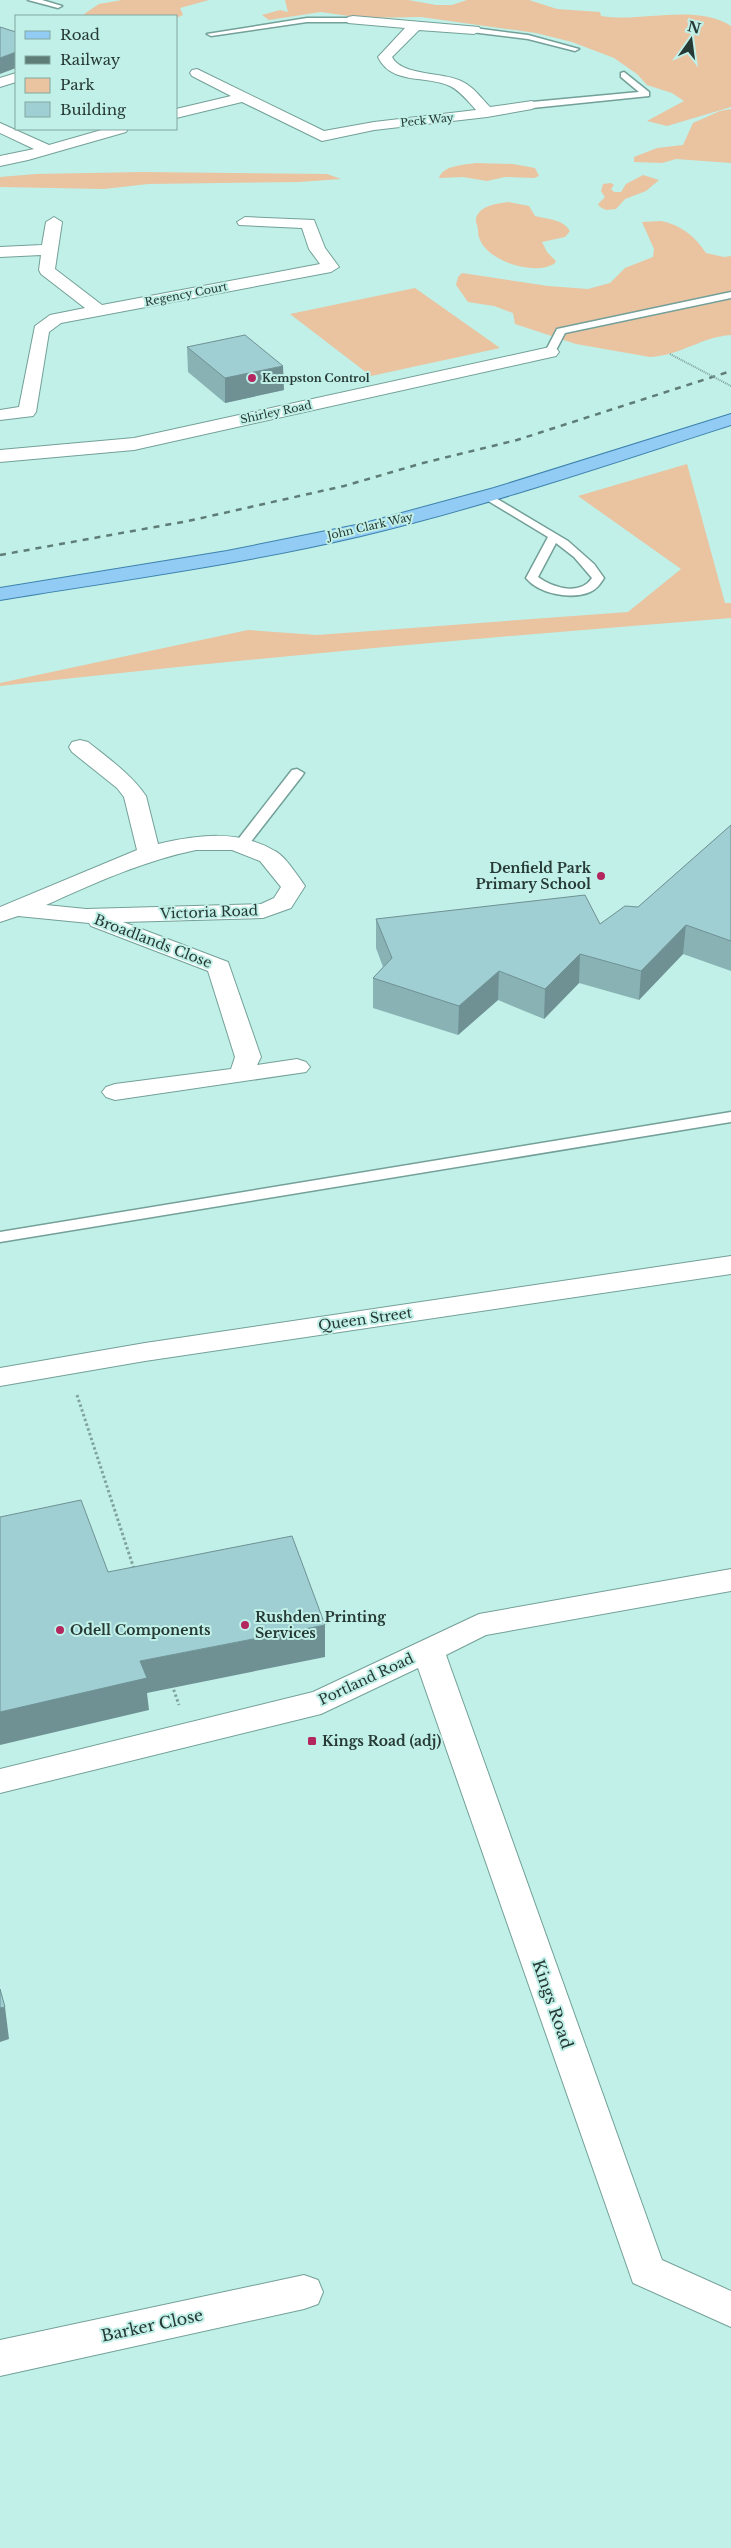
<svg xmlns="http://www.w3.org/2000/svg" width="731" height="2548" font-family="'Libre Baskerville',serif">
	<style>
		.green { fill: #eac3a1 }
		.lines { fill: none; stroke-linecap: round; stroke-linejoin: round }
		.lane-casing { stroke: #73a098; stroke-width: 3 }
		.street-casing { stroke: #73a098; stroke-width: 2 }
		.primary-casing { stroke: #3d82ad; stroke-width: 2 }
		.path { stroke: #80a49d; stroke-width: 3; stroke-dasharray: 2.5 2.5; stroke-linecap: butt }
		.lane { fill: #fff; fill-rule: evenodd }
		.street { fill: #fff; fill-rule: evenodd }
		.primary { fill: #92cbf4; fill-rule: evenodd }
		.rail { stroke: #5f7d77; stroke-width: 2.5; stroke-dasharray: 6 6; stroke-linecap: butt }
		.path-bridge { stroke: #80a49d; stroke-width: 2; stroke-dasharray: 1 1; stroke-linecap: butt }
		.wall { fill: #89b2b5 }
		.shaded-wall { fill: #6f9194 }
		.building { fill: #9fcfd3; stroke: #6f9194 }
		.poi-dot { fill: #b3265e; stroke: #c0f0e7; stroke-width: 2 }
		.labels { text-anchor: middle; stroke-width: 4; stroke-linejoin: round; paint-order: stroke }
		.far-street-label { font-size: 11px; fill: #263935; stroke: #c0f0e7 }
		.far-poi-label { font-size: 11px; font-weight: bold; fill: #263935; stroke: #c0f0e7; text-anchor: start }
		.poi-label { font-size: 14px; font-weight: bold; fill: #263935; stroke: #c0f0e7; text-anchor: start }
		.street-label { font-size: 14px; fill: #263935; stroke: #c0f0e7 }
		.near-street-label { font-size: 16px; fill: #263935; stroke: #c0f0e7 }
	</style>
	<rect width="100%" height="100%" fill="#c0f0e7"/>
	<!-- green -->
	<g class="green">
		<polygon points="122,0 209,0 180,8 183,15 176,18 85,16 84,14 99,4"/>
		<path d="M285,0H408L436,5H452L467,0H529L557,9L600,12L601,16C641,23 694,3 731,26V107L667,126L647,121L684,101L672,93L647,85L637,74L614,58L572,42L536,33L421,17L362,18L321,12L269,20L262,15L280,10L288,12Z"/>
		<polygon points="731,109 731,163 676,159 662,163 634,162 634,157 657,148 683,145 693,123 720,111"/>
		<path d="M476,163L513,164L535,168L539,176L534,178L505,177L487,181L463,177L439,178C443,165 464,165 476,163Z"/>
		<polygon points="142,172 327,174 341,179 299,182 148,184 104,189 0,187 0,177 36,174"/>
		<polygon points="643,175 659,180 646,191 625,199 616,209 606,210 600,207 598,204 605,197 601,191 603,184 611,183 614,185 611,189 614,192 621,192 626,184"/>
		<path d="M508,202L529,206L535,216C547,219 563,219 570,231L565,237L542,242L547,252L556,261L554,264C531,277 477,258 478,230C478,226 475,222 476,219C479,205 497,204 508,202Z"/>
		<path d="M661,221C681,225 695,236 706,253L724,257L731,256V335C701,337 682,355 650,357L576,344L515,324L513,313L494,306L468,302L456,285L458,277L462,273L548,286L588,289L610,283L625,268L653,257L654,249L642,222Z"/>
		<polygon points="415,288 500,348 371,376 290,314"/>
		<path d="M687,464L725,603H731V618C487,637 243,659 0,686V683L248,630L317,635L628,612L681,569L578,496Z"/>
	</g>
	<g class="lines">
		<defs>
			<g id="lane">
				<polygon points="28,0 42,0 62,6 58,8"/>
				<polygon points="307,18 353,18 357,20 353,22 307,22 211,36 207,34"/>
				<polygon points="474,28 528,35 579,49 575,51 528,39 471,32 471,28"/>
				<polygon points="624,72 649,92 649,96 532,108 528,105 532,102 639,92 621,77 621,73"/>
				<polygon points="731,292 731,298 565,333 554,354 545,352 557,329"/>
				<path d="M489,494L568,541L594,564L604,578C600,584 597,589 590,592C571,600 539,594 526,578L548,537L485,499L483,497ZM556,543L574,557L592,578C580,596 553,588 538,577Z"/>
				<polygon points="297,769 304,773 302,776 246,848 236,848 234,845 236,842 292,770"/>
				<polygon points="731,1112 731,1122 0,1242 0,1232"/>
			</g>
			<g id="street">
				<path d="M353,16L479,27L481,30L474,34L419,30L392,57C401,76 444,72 461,81C473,86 481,98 490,107L532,101L539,105L532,109L487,117L374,130L322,141L242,102L176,118V109L231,96L192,76L190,73L192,70L197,69L324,131L374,122L476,110C468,101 460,91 450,86C426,75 391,85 378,57L405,28L348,23L346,20L348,17Z"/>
				<polygon points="16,73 16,82 0,87 0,78"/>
				<polygon points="0,123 49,145 105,129 128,129 126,132 28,160 0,166 0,156 34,149 0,133"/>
				<polygon points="54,217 62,222 55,269 102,305 320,264 309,249 302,228 239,225 237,222 245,217 314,220 325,248 339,267 331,272 61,323 49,332 36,412 33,416 0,420 0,410 19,407 35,326 50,315 85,308 41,274 39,270 41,255 0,257 0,247 42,245 46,222"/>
				<polygon points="550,347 556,348 559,352 556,356 134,450 0,462 0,450 134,438"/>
				<path d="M80,740L88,742C109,759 131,774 146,796L158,844C198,835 238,829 275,851C286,857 297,875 305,886L291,908L263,918L123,922L228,962L261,1057L257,1065L297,1059L306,1062L310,1067L306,1072L115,1100L106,1097L102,1092L106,1087L115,1084L231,1069L235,1057L208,971L91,926L89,923L18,916L0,922V907L137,850L124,797L117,788L72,752L69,747L72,742ZM196,850H232L260,861L281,887L274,898L261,904L86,909L46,905C95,883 143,861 196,850Z"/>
				<polygon points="731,1256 731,1274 145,1361 0,1386 0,1368 145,1343"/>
				<polygon points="731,1569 731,1591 486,1635 446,1655 662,2260 731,2291 731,2327 633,2283 418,1668 321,1714 0,1793 0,1769 313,1692 479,1614"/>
				<polygon points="304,2275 318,2280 323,2292 318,2304 304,2309 0,2376 0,2340"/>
			</g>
			<path id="primary" d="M731,414V425C609,464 487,506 361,536C242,564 121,580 0,600V588L227,551L361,524L494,488Z"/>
		</defs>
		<!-- lane casing -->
		<use href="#lane" class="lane-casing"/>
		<!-- street casing -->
		<use href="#street" class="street-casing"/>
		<!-- primary casing -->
		<use href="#primary" class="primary-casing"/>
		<!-- path -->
		<g class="path">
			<polyline points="77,1395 134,1569"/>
			<polyline points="172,1685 179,1705"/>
		</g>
		<!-- lane -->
		<use href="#lane" class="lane"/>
		<!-- street -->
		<use href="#street" class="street"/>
		<!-- primary -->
		<use href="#primary" class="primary"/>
		<!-- rail -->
		<polyline class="rail" points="0,555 188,521 344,486 423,463 517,440 731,371"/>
		<!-- path-bridge -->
		<polyline class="path-bridge" points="670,354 731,386"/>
	</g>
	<!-- wall -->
	<g class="wall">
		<polygon points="187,347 284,390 225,403 188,372"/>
		<polygon points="731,825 731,971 683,954 639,1000 579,983 544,1019 498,1000 458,1035 373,1008 373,978 383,967 376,948 376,919 600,924 638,907"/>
	</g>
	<!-- shaded-wall -->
	<g class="shaded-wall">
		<polygon points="16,52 16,68 0,74 0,58"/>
		<polygon points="283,366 284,390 225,403 225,378"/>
		<polygon points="686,925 683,954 639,1000 641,971"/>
		<polygon points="580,954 579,983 544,1019 545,989"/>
		<polygon points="499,971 498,1000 458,1035 459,1006"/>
		<polygon points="325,1625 325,1657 147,1693 149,1710 0,1745 0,1712 140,1661"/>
		<polygon points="5,2007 9,2039 0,2042 0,2008"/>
	</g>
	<!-- building -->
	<g class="building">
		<polygon points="0,27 16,32 16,52 0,58"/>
		<polygon points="245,335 283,366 225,378 187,347"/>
		<polygon points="731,825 731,941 686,925 641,971 580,954 545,989 499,971 459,1006 373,978 392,958 376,919 585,895 600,924 625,906 638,907"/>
		<polygon points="81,1500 108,1572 292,1536 325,1625 140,1661 147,1678 0,1712 0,1517"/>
		<polygon points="0,1989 5,2007 0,2008"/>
	</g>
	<!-- markers -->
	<g class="poi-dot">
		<circle cx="252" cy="378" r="5"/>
		<circle cx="601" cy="876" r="5"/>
		<circle cx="245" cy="1625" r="5"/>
		<circle cx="60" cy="1630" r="5"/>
		<rect x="307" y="1736" width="10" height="10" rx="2.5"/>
	</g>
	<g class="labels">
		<!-- far-street labels -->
		<g class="far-street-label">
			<text transform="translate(427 120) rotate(-6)" y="4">Peck Way</text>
			<text transform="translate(186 294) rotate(-11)" y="4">Regency Court</text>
			<text transform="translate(276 412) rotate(-12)" y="4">Shirley Road</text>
			<text transform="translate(370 526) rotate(-13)" y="4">John Clark Way</text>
		</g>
		<!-- far-poi labels -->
		<g class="far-poi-label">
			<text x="262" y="382">Kempston Control</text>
		</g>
		<!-- poi labels -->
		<g class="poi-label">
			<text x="591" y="873" text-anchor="end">Denfield Park<tspan x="591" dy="16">Primary School</tspan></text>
			<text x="255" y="1622">Rushden Printing<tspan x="255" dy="16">Services</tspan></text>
			<text x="70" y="1635">Odell Components</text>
			<text x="322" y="1746">Kings Road (adj)</text>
		</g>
		<!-- street labels -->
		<g class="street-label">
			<text transform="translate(209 912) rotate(-2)" y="5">Victoria Road</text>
			<text transform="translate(153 941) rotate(21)" y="5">Broadlands Close</text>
			<text transform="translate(365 1319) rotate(-8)" y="5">Queen Street</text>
			<text transform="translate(366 1679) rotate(-25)" y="5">Portland Road</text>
		</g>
		<!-- near-street labels -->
		<g class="near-street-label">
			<text transform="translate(553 2004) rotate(71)" y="6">Kings Road</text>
			<text transform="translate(152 2325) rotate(-12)" y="6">Barker Close</text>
		</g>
	</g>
	<!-- legend -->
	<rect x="15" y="15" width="162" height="115" fill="#c0f0e7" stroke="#82a7a0"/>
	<rect x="25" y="31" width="25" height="8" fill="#92cbf4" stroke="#82a7a0"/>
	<text x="60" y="40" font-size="15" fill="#263935">Road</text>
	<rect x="25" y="56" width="25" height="8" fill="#5f7d77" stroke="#82a7a0"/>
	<text x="60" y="65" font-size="15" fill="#263935">Railway</text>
	<rect x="25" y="78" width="25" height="15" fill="#eac3a1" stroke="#82a7a0"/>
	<text x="60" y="90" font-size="15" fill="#263935">Park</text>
	<rect x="25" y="102" width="25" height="15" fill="#9fcfd3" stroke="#82a7a0"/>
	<text x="60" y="115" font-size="15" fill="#263935">Building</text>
	<!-- north arrow -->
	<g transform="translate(691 40) rotate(14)" stroke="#c0f0e7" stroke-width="4" paint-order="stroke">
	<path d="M0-4L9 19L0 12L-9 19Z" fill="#263935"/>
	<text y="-8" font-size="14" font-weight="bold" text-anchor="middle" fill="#263935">N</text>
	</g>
</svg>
